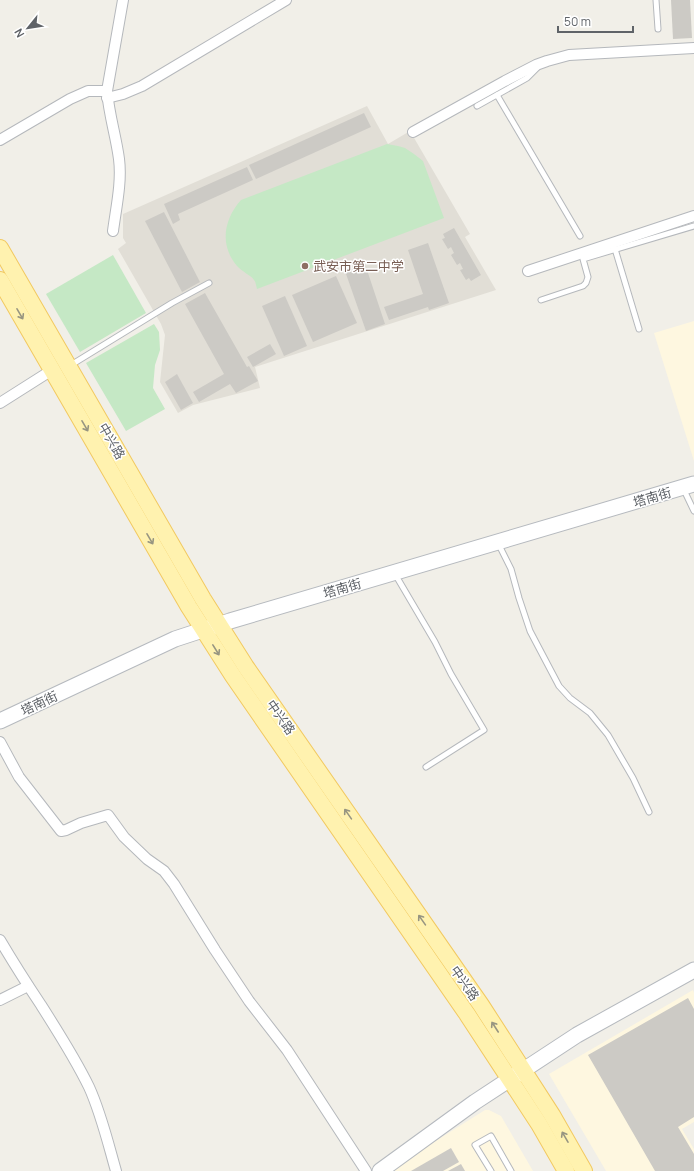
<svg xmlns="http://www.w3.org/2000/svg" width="694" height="1171" font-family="Manrope,'Noto Sans SC',sans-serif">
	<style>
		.commercial { fill: #fef7e0 }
		.education { fill: #e1ded6 }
		.green { fill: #c5e8c5 }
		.building { fill: #cccac5 }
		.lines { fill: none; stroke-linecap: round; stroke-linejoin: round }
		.lane-casing { stroke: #b5b8bc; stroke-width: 7 }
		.street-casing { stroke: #b5b8bc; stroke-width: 12 }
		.secondary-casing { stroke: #b6babf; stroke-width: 17 }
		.primary-casing { stroke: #f2c960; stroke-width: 18 }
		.lane { stroke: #fff; stroke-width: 5 }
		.street { stroke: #fff; stroke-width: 10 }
		.secondary { stroke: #fff; stroke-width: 15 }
		.primary { stroke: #fff2af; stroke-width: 16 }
		.oneway { stroke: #979581 }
		.education-dot { fill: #8d6e63; stroke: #fff; stroke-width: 1.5 }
		.labels { text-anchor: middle; stroke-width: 3; stroke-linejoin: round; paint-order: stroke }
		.education-label { font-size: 13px; fill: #785e54; stroke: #fff; text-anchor: start }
		.street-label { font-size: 13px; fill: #5f6368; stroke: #fff }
	</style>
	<rect width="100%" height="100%" fill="#f1efe8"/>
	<!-- commercial -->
	<g class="commercial">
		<polygon points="694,321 694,461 654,333"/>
		<polygon points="693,990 694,993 694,1122 682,1129 694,1149 694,1171 606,1171 549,1074"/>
		<polygon points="485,1110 489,1110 501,1116 533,1171 388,1171"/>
	</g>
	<!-- education -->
	<polygon class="education" points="367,106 388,144 410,131 470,234 465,237 496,290 255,367 260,388 193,405 178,413 160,382 165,335 161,324 118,249 126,243 123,238 123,214"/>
	<!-- green -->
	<g class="green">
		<path d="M387,144L398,146L405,148L414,154L423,161L444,218L257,289C256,286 256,282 254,280C252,276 241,271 237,266C219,245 224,219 241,200Z"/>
		<polygon points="113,255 146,313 80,352 46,294"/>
		<polygon points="154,324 159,332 160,350 155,365 153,388 165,409 126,431 86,363"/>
	</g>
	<!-- building -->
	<g class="building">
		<polygon points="671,0 690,0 692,38 673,39"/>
		<polygon points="364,113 371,127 256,179 249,165"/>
		<polygon points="247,167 253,180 178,214 180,220 173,224 164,204"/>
		<polygon points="164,212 200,282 182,292 145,221"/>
		<polygon points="454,228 481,275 471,281 469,278 466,280 460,270 463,269 460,263 457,265 451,255 454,253 451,247 448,249 442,239 445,238 443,234"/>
		<polygon points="428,243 449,303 429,310 428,307 389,320 384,307 423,294 408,250"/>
		<polygon points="365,264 385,324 366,331 345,271"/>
		<polygon points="336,276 357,323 313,342 292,295"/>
		<polygon points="205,293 247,367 249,366 258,381 236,393 230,384 199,402 193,392 224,374 185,304"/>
		<polygon points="285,296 307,346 284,356 262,306"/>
		<polygon points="270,344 276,354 253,367 247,357"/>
		<polygon points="177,374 193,403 181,410 165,382"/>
		<polygon points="688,998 694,1009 694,1117 678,1127 694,1154 694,1171 655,1171 588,1055"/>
		<polygon points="451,1148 459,1162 443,1171 411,1171"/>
		<polygon points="461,1164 465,1171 448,1171"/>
	</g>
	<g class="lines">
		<defs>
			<g id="lane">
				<polyline points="656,0 658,29"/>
				<polyline points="497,95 580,236"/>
				<polyline points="477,106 527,78 537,68"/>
				<polyline points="615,249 639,329"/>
				<polyline points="541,300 583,286 586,283 588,277 583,259 694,226"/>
				<polyline points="71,365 172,303 209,283"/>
				<polyline points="683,488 694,511"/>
				<polyline points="498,543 511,569 519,598 530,631 559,686 570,698 590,713 608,735 633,778 649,812"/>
				<polyline points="395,574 435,642 451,674 484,730 426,767"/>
				<polyline points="491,1171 475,1145 491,1136 511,1171"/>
			</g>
			<g id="street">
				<polyline points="107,98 123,94 142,86 286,0"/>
				<polyline points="413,132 505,81 536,65 547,61 569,55 694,48"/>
				<polyline points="0,140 70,99 88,91 107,91"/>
				<path d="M113,231C116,208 122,182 119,159C116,136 109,115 107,91L123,0"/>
				<polyline points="528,271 694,216"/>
				<polyline points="0,403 52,370"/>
				<polyline points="0,742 19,777 61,831 66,830 81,823 108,815 124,837 147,859 164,871 174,884 215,950 249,1001 287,1050 366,1171"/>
				<path d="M0,940C13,962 27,984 41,1005C58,1032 75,1058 89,1087C101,1113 108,1143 116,1171"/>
				<polyline points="0,1000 28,986"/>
			</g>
			<g id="secondary">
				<polyline points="0,721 175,639 230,621 694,484"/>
				<polyline points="380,1171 475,1102 577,1035 694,970"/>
			</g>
			<g id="primary">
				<polyline points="0,248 203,599 246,667 481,1005 552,1115 584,1171"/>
				<polyline points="0,280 189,607 233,676 467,1014 539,1124 566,1171"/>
			</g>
		</defs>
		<!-- lane casing -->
		<use href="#lane" class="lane-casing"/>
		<!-- street casing -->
		<use href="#street" class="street-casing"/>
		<!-- secondary casing -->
		<use href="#secondary" class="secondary-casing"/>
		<!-- primary casing -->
		<use href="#primary" class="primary-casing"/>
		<!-- lane -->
		<use href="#lane" class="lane"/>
		<!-- street -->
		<use href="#street" class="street"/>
		<!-- secondary -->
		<use href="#secondary" class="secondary"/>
		<!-- primary -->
		<use href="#primary" class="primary"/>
	</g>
	<!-- one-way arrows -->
	<defs><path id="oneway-shaft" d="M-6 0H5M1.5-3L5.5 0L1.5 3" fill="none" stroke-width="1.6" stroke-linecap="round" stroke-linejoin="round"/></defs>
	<g class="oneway">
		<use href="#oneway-shaft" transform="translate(20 314) rotate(60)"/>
		<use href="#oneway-shaft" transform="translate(85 426) rotate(60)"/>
		<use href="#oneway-shaft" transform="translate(150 539) rotate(60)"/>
		<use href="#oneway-shaft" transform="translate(216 650) rotate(58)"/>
		<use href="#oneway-shaft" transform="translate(348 814) rotate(-125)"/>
		<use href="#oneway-shaft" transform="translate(422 920) rotate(-125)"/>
		<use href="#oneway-shaft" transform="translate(495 1027) rotate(-123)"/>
		<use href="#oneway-shaft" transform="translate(565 1137) rotate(-120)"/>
	</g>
	<!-- markers -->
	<circle class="education-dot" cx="305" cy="266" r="4"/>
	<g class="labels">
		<!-- education labels -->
		<g class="education-label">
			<text x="313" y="271">武安市第二中学</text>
		</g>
		<!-- street labels -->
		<g class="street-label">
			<text transform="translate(112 441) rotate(60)" y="5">中兴路</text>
			<text transform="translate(652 497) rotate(-16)" y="5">塔南街</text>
			<text transform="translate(342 588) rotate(-16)" y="5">塔南街</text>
			<text transform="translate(39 703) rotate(-25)" y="5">塔南街</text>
			<text transform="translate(281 717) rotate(55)" y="5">中兴路</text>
			<text transform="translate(465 983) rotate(55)" y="5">中兴路</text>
		</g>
	</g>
	<!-- north arrow -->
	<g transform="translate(28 28) rotate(240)" stroke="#ffffff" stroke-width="3" paint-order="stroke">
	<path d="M0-3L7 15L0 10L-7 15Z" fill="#5f6368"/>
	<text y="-6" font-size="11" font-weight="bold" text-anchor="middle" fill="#5f6368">N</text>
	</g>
	<!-- scale -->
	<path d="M558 26v6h75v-6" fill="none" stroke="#5f6368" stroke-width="2"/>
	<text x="564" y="26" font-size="12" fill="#5f6368" stroke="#ffffff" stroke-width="3" paint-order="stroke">50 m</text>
</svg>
